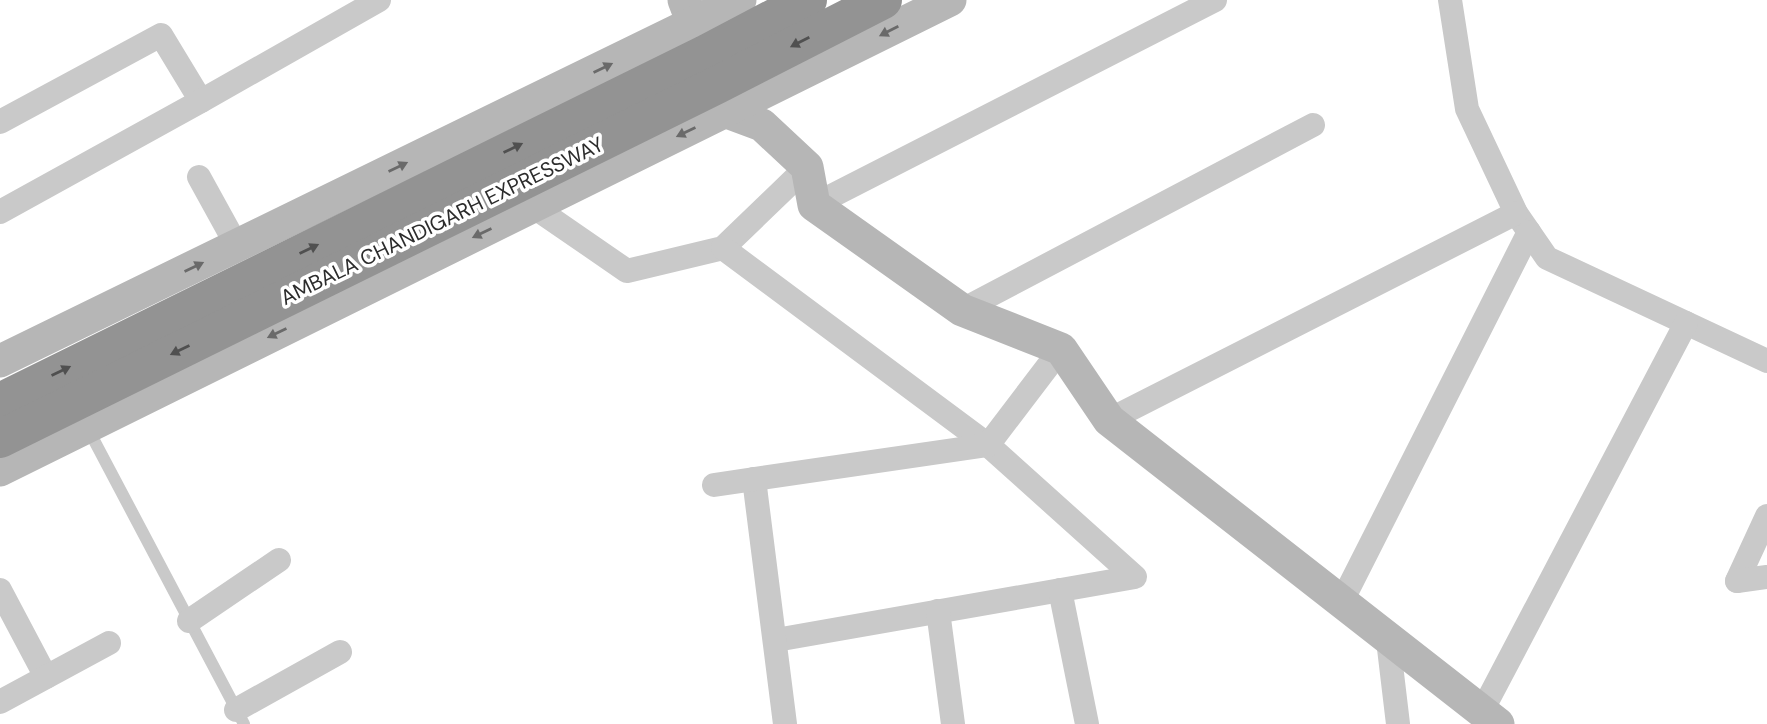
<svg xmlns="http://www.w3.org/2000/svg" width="1767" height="724" font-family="'DM Sans',sans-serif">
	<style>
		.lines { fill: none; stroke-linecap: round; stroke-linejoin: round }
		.lane { stroke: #c9c9c9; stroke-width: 12 }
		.street { stroke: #c9c9c9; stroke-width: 24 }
		.secondary { stroke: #b6b6b6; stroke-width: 33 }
		.highway { stroke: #939393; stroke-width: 38 }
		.oneway { fill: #6a6a6a }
		.oneway2 { fill: #505050 }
		.labels { text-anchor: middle; stroke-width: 7; stroke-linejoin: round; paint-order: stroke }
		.street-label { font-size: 21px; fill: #2c2c2c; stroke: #fff }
	</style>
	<rect width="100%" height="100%" fill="#fff"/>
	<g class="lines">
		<!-- lane -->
		<polyline class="lane" points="87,427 244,724"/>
		<!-- street -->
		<g class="street">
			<polyline points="1450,0 1467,109 1516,213 1547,258 1767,361"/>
			<polyline points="0,122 161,35 201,101"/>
			<polyline points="199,177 237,246"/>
			<polyline points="814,205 1215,0"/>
			<polyline points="534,207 627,271 723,248 807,167"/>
			<polyline points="0,212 201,101 379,0"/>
			<polyline points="723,248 988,445 1135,577 776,640"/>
			<polyline points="962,310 1313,125"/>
			<polyline points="1109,420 1516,213"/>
			<polyline points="754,479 785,724"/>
			<polyline points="714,485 988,445 1061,349"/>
			<polyline points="1737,581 1767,516"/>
			<polyline points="1737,581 1767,577"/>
			<polyline points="0,590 46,677"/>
			<polyline points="1060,590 1087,724"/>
			<polyline points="1341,603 1529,232"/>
			<polyline points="938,611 953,724"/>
			<polyline points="189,621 279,560"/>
			<polyline points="1388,640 1398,724"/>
			<polyline points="0,702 109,643"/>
			<polyline points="236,710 340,652"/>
			<polyline points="1481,713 1686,323"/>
		</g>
		<!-- secondary -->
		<g class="secondary">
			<polyline points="684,0 727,112 762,125 807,167 814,205 962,310 1061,349 1109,420 1498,724"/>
			<polyline points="0,361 740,0"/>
			<polyline points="0,470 950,0"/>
		</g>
		<!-- highway -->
		<g class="highway">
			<polyline points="0,402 705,54 808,0"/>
			<polyline points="0,439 717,85 883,0"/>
		</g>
	</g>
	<!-- one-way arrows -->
	<defs><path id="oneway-solid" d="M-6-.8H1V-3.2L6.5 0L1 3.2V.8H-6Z" transform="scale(1.75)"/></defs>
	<g class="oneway">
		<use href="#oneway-solid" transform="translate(889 31) rotate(153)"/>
		<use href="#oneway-solid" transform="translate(603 68) rotate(-26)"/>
		<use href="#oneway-solid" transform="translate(686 132) rotate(154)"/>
		<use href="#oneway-solid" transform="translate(398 167) rotate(-26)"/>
		<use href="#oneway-solid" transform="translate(482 233) rotate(154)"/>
		<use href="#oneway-solid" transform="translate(194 267) rotate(-26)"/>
		<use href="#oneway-solid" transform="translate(277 333) rotate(154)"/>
	</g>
	<g class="oneway2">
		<use href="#oneway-solid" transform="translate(800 42) rotate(153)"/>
		<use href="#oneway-solid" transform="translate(513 148) rotate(-26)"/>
		<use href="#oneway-solid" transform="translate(309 249) rotate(-26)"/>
		<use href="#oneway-solid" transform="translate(180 350) rotate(154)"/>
		<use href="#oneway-solid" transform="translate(61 371) rotate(-26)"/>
	</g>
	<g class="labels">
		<!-- street labels -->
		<g class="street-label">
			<text transform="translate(442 221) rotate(-26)" y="7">AMBALA CHANDIGARH EXPRESSWAY</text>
		</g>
	</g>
</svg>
